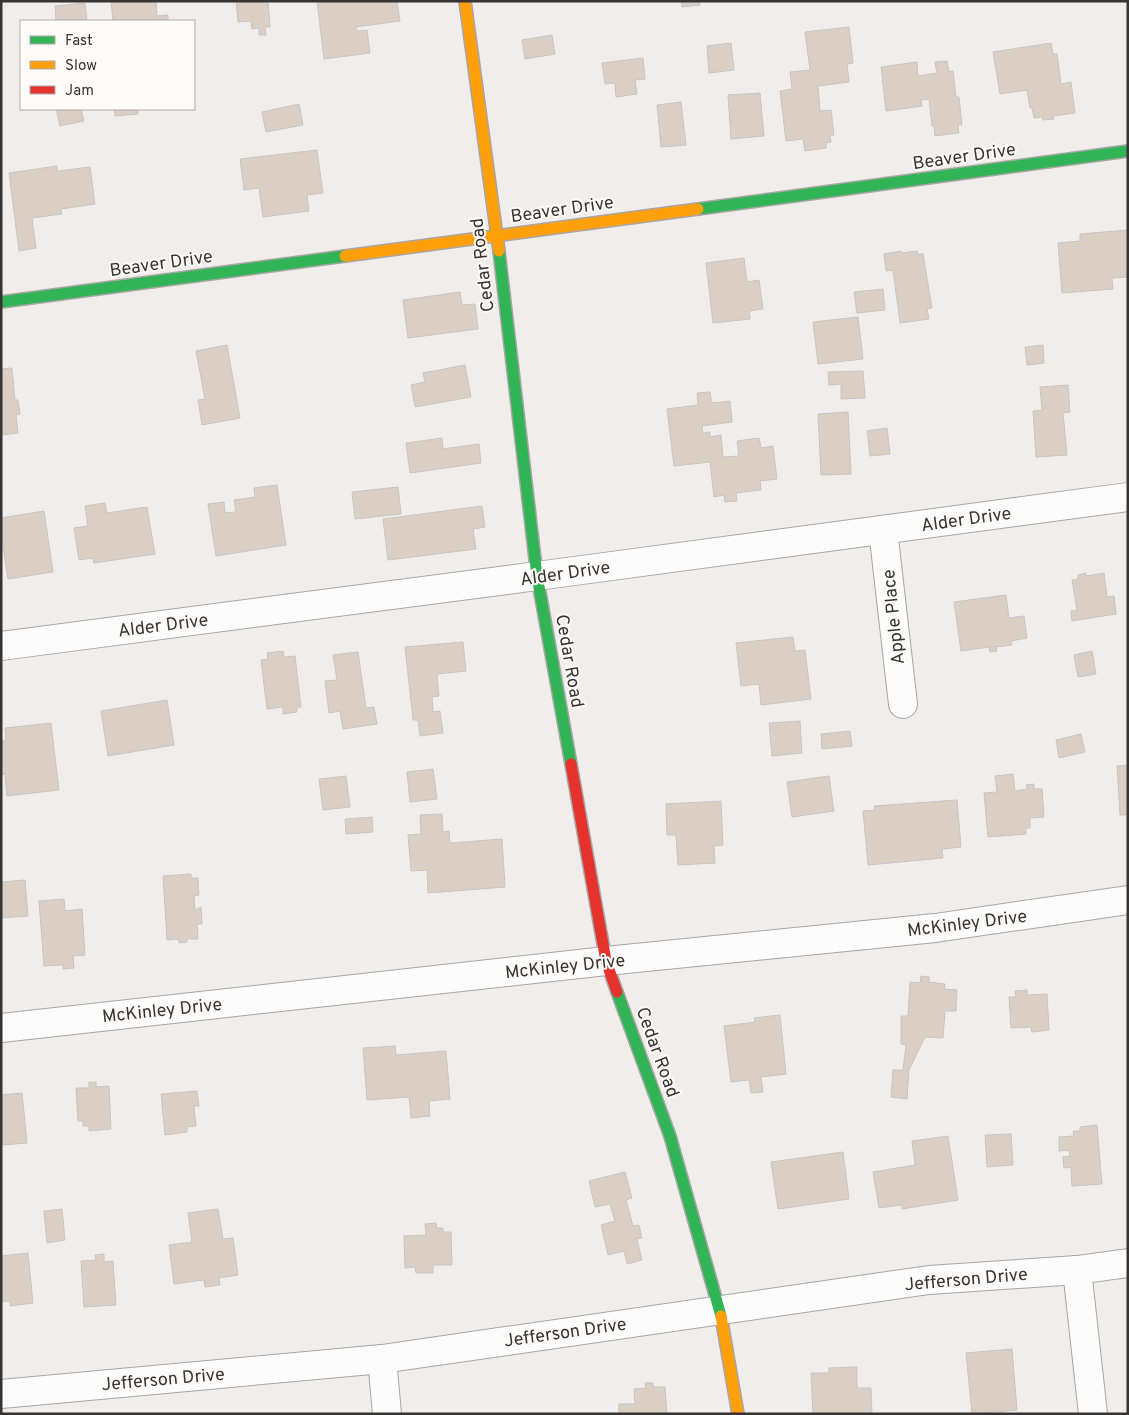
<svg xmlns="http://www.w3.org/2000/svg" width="1129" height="1415" font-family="Overpass,sans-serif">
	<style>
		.building { fill: #dbcfc3; stroke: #c7c4c3 }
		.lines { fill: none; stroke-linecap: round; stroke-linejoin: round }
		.street-casing { stroke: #a8a6a5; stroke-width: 30 }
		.fast-casing { stroke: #a8a6a5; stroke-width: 14 }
		.slow-casing { stroke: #a8a6a5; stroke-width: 14 }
		.jam-casing { stroke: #a8a6a5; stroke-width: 14 }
		.street { stroke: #fdfcfc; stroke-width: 28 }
		.fast { stroke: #30b455; stroke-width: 11 }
		.slow { stroke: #ff9f0a; stroke-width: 11 }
		.jam { stroke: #e5322d; stroke-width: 11 }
		.labels { text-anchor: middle; stroke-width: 4; stroke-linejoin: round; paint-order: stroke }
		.street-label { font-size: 18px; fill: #363534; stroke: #fefaf7 }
	</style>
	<rect width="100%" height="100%" fill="#f0edeb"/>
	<!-- building -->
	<g class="building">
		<polygon points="111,1 156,1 157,16 168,15 168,21 113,21"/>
		<polygon points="236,1 268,1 270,27 265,27 266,35 259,35 259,28 252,29 251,21 238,22"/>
		<polygon points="317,1 397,1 400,21 356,27 356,31 367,30 370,53 324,59"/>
		<polygon points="681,1 699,1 700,5 682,7"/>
		<polygon points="85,3 87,21 56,21 55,6"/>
		<polygon points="849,27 853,63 847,64 849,82 818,86 820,111 831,110 834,135 830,136 831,142 826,143 826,148 805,151 803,139 786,141 780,91 792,89 790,72 810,70 805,32"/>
		<polygon points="552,35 555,54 525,59 522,40"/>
		<polygon points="731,43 734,70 709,73 707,46"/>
		<polygon points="1051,43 1053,54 1057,54 1061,84 1071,82 1075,113 1053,116 1054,119 1043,120 1042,117 1034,118 1032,108 1030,108 1027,90 1000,94 993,52"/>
		<polygon points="643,58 645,79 635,80 637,94 616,97 615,83 605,84 602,63"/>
		<polygon points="947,61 949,72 953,71 956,97 959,97 962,125 958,125 959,133 935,136 934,126 932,126 929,99 921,100 922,106 886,111 881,67 917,62 918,76 937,73 935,62"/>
		<polygon points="760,93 764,136 731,139 728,95"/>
		<polygon points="681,102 686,145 661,147 657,105"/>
		<polygon points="299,104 303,125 266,132 262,112"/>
		<polygon points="56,109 81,109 84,121 60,126"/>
		<polygon points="114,109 138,109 138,114 115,116"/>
		<polygon points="317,150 323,193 307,195 309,211 263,217 259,188 244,190 240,159"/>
		<polygon points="57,166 57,171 90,167 95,204 61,209 62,214 32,218 36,248 19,251 9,173"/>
		<polygon points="1128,230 1128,277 1112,278 1113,289 1062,293 1058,243 1080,241 1080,234"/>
		<polygon points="901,251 902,253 917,251 918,254 923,254 932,308 927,309 929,319 900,323 893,270 886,271 884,254"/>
		<polygon points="744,258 747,282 759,280 763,309 749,311 750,319 713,323 706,263"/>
		<polygon points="883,289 885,310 857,313 854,292"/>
		<polygon points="460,292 462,305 475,304 478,329 408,338 403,300"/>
		<polygon points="858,317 863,359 818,364 813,322"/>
		<polygon points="227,345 240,418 202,425 198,400 205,399 196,351"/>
		<polygon points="1043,345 1044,363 1027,365 1025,347"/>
		<polygon points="465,365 471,397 415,407 411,385 425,382 423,373"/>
		<polygon points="12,368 15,400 18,400 20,414 16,415 18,433 1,435 1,369"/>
		<polygon points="863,371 865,398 841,399 841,384 829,385 828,372"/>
		<polygon points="1068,385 1070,412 1063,413 1067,455 1036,457 1033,411 1042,410 1040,387"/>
		<polygon points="710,392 712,403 730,401 732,422 702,426 703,433 710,432 710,437 721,435 723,457 739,456 737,441 759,438 761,448 773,446 777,479 760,481 761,490 736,493 737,501 725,502 724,495 714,497 710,462 674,466 667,409 698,405 697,393"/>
		<polygon points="848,412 851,474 821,475 818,414"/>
		<polygon points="887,428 890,454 870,456 867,431"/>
		<polygon points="442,438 443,449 479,444 481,463 410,473 406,443"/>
		<polygon points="277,485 286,545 216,556 208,504 224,502 225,513 236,512 234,500 255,497 254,488"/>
		<polygon points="398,487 401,514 355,519 352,492"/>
		<polygon points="105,503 107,513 147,507 155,554 94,563 93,558 79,560 74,528 88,526 85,506"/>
		<polygon points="482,506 485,527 473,529 476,549 388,560 383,519"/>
		<polygon points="44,511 53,572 8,579 1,534 1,518"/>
		<polygon points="1086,573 1086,576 1104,573 1107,597 1114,596 1116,614 1072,621 1071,611 1077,610 1072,580 1078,579 1078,575"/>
		<polygon points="1006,595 1009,618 1024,616 1027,638 1011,641 1012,645 996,647 997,651 990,652 989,647 961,651 954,602"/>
		<polygon points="793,637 795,651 805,650 811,699 761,705 759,684 741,686 736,643"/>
		<polygon points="463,642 466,671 437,674 439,696 432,697 433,712 440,711 443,733 420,736 418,720 413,720 405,647"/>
		<polygon points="283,651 284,657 295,656 301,707 297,707 297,712 283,714 283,707 267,709 261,660 268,659 267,653"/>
		<polygon points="1092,651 1096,674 1078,677 1074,655"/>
		<polygon points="358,652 366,708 374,707 377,724 343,729 340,711 329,713 325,681 337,680 333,655"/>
		<polygon points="167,700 174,745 108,756 101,711"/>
		<polygon points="800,721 802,753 772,756 769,723"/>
		<polygon points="51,723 59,790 7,796 5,774 1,775 1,741 6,740 5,728"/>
		<polygon points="850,731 852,746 822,749 821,734"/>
		<polygon points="1081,734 1085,752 1059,758 1056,740"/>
		<polygon points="1128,765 1128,815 1120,815 1117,766"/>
		<polygon points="433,769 437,799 410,802 407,772"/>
		<polygon points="1013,774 1015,791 1027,789 1026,785 1034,784 1034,789 1042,789 1044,817 1030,818 1030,828 1026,828 1026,834 988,837 984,793 997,792 995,776"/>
		<polygon points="346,776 350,807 323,810 319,779"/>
		<polygon points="829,776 834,811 792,817 787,782"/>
		<polygon points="957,800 961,847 942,849 943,858 868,865 863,811 875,810 874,806"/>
		<polygon points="721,801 723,845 714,846 715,863 678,865 676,835 667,835 666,804"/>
		<polygon points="442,814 443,832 449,831 450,843 502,839 505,887 428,893 427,870 411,871 408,835 421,834 420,815"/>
		<polygon points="372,817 373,832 346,834 345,819"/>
		<polygon points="191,874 191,878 198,878 199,895 194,896 195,910 201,907 202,924 197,924 198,939 187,939 187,942 179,943 178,939 167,940 163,876"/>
		<polygon points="25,880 28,916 1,918 1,882"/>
		<polygon points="64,899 65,911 82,909 85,955 73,956 74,968 63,969 63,965 44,966 39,901"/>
		<polygon points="921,976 929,977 929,982 945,984 944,989 957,990 956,1011 945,1011 943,1038 925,1037 909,1070 907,1099 891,1097 893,1070 903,1070 906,1045 901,1044 901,1016 908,1016 910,982 920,983"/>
		<polygon points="1027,990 1027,995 1047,994 1049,1030 1032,1032 1031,1027 1011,1028 1009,997 1016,997 1015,991"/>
		<polygon points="780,1015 786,1074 761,1077 763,1092 751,1093 749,1080 731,1082 724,1026 755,1022 754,1018"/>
		<polygon points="395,1046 396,1055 446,1051 450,1099 429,1101 430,1116 411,1118 409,1097 367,1100 363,1048"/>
		<polygon points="89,1082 96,1082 96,1087 109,1086 111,1129 89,1131 89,1126 83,1126 83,1121 78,1121 76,1088 89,1088"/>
		<polygon points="197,1091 199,1106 194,1106 196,1126 187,1127 187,1132 165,1135 161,1094"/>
		<polygon points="22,1093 27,1143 1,1145 1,1095"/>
		<polygon points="1097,1125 1102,1184 1072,1186 1071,1167 1064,1168 1063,1157 1070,1156 1069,1150 1059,1151 1059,1137 1074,1136 1073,1131 1080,1131 1080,1127"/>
		<polygon points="1011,1134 1013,1165 987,1167 985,1135"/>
		<polygon points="948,1136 958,1200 902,1209 902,1205 879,1208 873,1172 915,1165 912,1141"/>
		<polygon points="843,1152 849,1199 778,1209 771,1162"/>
		<polygon points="625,1172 632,1198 626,1200 633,1226 639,1225 642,1238 637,1239 642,1260 627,1264 624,1251 608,1255 601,1225 615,1221 610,1204 595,1207 589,1181"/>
		<polygon points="62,1209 65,1240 47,1243 44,1211"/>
		<polygon points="218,1209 223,1239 233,1238 238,1275 219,1278 220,1285 205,1287 204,1280 174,1284 169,1245 192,1242 188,1213"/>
		<polygon points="436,1223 437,1228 443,1228 443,1232 451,1232 452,1265 433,1265 433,1273 416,1273 415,1267 405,1268 404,1236 426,1235 425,1224"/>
		<polygon points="28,1253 33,1303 10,1306 10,1301 1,1302 1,1256"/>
		<polygon points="104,1254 104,1262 113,1261 116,1305 84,1307 81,1261 96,1260 95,1255"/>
		<polygon points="1012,1349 1017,1410 972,1414 966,1353"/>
		<polygon points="857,1367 857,1388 871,1388 872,1414 813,1414 811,1373 829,1373 829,1368"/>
		<polygon points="645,1383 653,1383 653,1387 665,1387 667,1414 619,1414 619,1404 635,1404 634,1389 646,1388"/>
	</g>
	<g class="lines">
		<defs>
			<g id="street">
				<polyline points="883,530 903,704"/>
				<polyline points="1,646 537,576 1128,497"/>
				<polyline points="1,1028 606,961 935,928 1128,900"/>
				<polyline points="1077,1270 1093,1414"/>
				<polyline points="382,1359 387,1414"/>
				<polyline points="1,1394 382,1359 929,1280 1077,1270 1128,1263"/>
			</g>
			<g id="fast">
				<polyline points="698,209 1128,151"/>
				<polyline points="499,251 537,576 571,764"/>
				<polyline points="1,302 345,256"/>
				<polyline points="617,992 670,1136 721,1316"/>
			</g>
			<g id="slow">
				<polyline points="465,1 499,251"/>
				<polyline points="345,256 698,209"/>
				<polyline points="721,1316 738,1414"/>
			</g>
			<polyline id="jam" points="571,764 606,961 617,992"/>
		</defs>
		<!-- street casing -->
		<use href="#street" class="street-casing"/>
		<!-- fast casing -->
		<use href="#fast" class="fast-casing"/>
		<!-- slow casing -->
		<use href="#slow" class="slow-casing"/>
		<!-- jam casing -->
		<use href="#jam" class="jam-casing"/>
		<!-- street -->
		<use href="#street" class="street"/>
		<!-- fast -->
		<use href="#fast" class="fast"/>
		<!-- slow -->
		<use href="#slow" class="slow"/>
		<!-- jam -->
		<use href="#jam" class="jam"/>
	</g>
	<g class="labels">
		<!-- street labels -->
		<g class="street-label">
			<text transform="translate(964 156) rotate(-8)" y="6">Beaver Drive</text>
			<text transform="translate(562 209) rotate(-8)" y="6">Beaver Drive</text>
			<text transform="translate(161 263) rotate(-8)" y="6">Beaver Drive</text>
			<text transform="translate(482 265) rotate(-97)" y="6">Cedar Road</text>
			<text transform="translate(966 519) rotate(-8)" y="6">Alder Drive</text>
			<text transform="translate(565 573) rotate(-8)" y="6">Alder Drive</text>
			<text transform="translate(893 617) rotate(-96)" y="6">Apple Place</text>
			<text transform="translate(163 625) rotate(-7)" y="6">Alder Drive</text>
			<text transform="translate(570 661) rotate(80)" y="6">Cedar Road</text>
			<text transform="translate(967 923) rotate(-7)" y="6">McKinley Drive</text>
			<text transform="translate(565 966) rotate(-6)" y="6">McKinley Drive</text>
			<text transform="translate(162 1010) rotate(-6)" y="6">McKinley Drive</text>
			<text transform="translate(658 1052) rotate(70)" y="6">Cedar Road</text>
			<text transform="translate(966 1279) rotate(-5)" y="6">Jefferson Drive</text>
			<text transform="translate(565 1332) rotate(-8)" y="6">Jefferson Drive</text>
			<text transform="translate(163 1379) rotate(-5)" y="6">Jefferson Drive</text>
		</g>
	</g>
	<!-- border -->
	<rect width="1129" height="1415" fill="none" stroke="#363534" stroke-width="5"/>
	<!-- legend -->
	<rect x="20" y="20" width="175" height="90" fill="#fefaf7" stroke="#aeaba9"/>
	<rect x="30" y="36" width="25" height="8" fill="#30b455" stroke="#aeaba9"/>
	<text x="65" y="45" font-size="15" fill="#363534">Fast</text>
	<rect x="30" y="61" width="25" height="8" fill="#ff9f0a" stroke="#aeaba9"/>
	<text x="65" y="70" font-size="15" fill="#363534">Slow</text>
	<rect x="30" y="86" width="25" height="8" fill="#e5322d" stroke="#aeaba9"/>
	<text x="65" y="95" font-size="15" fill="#363534">Jam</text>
</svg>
